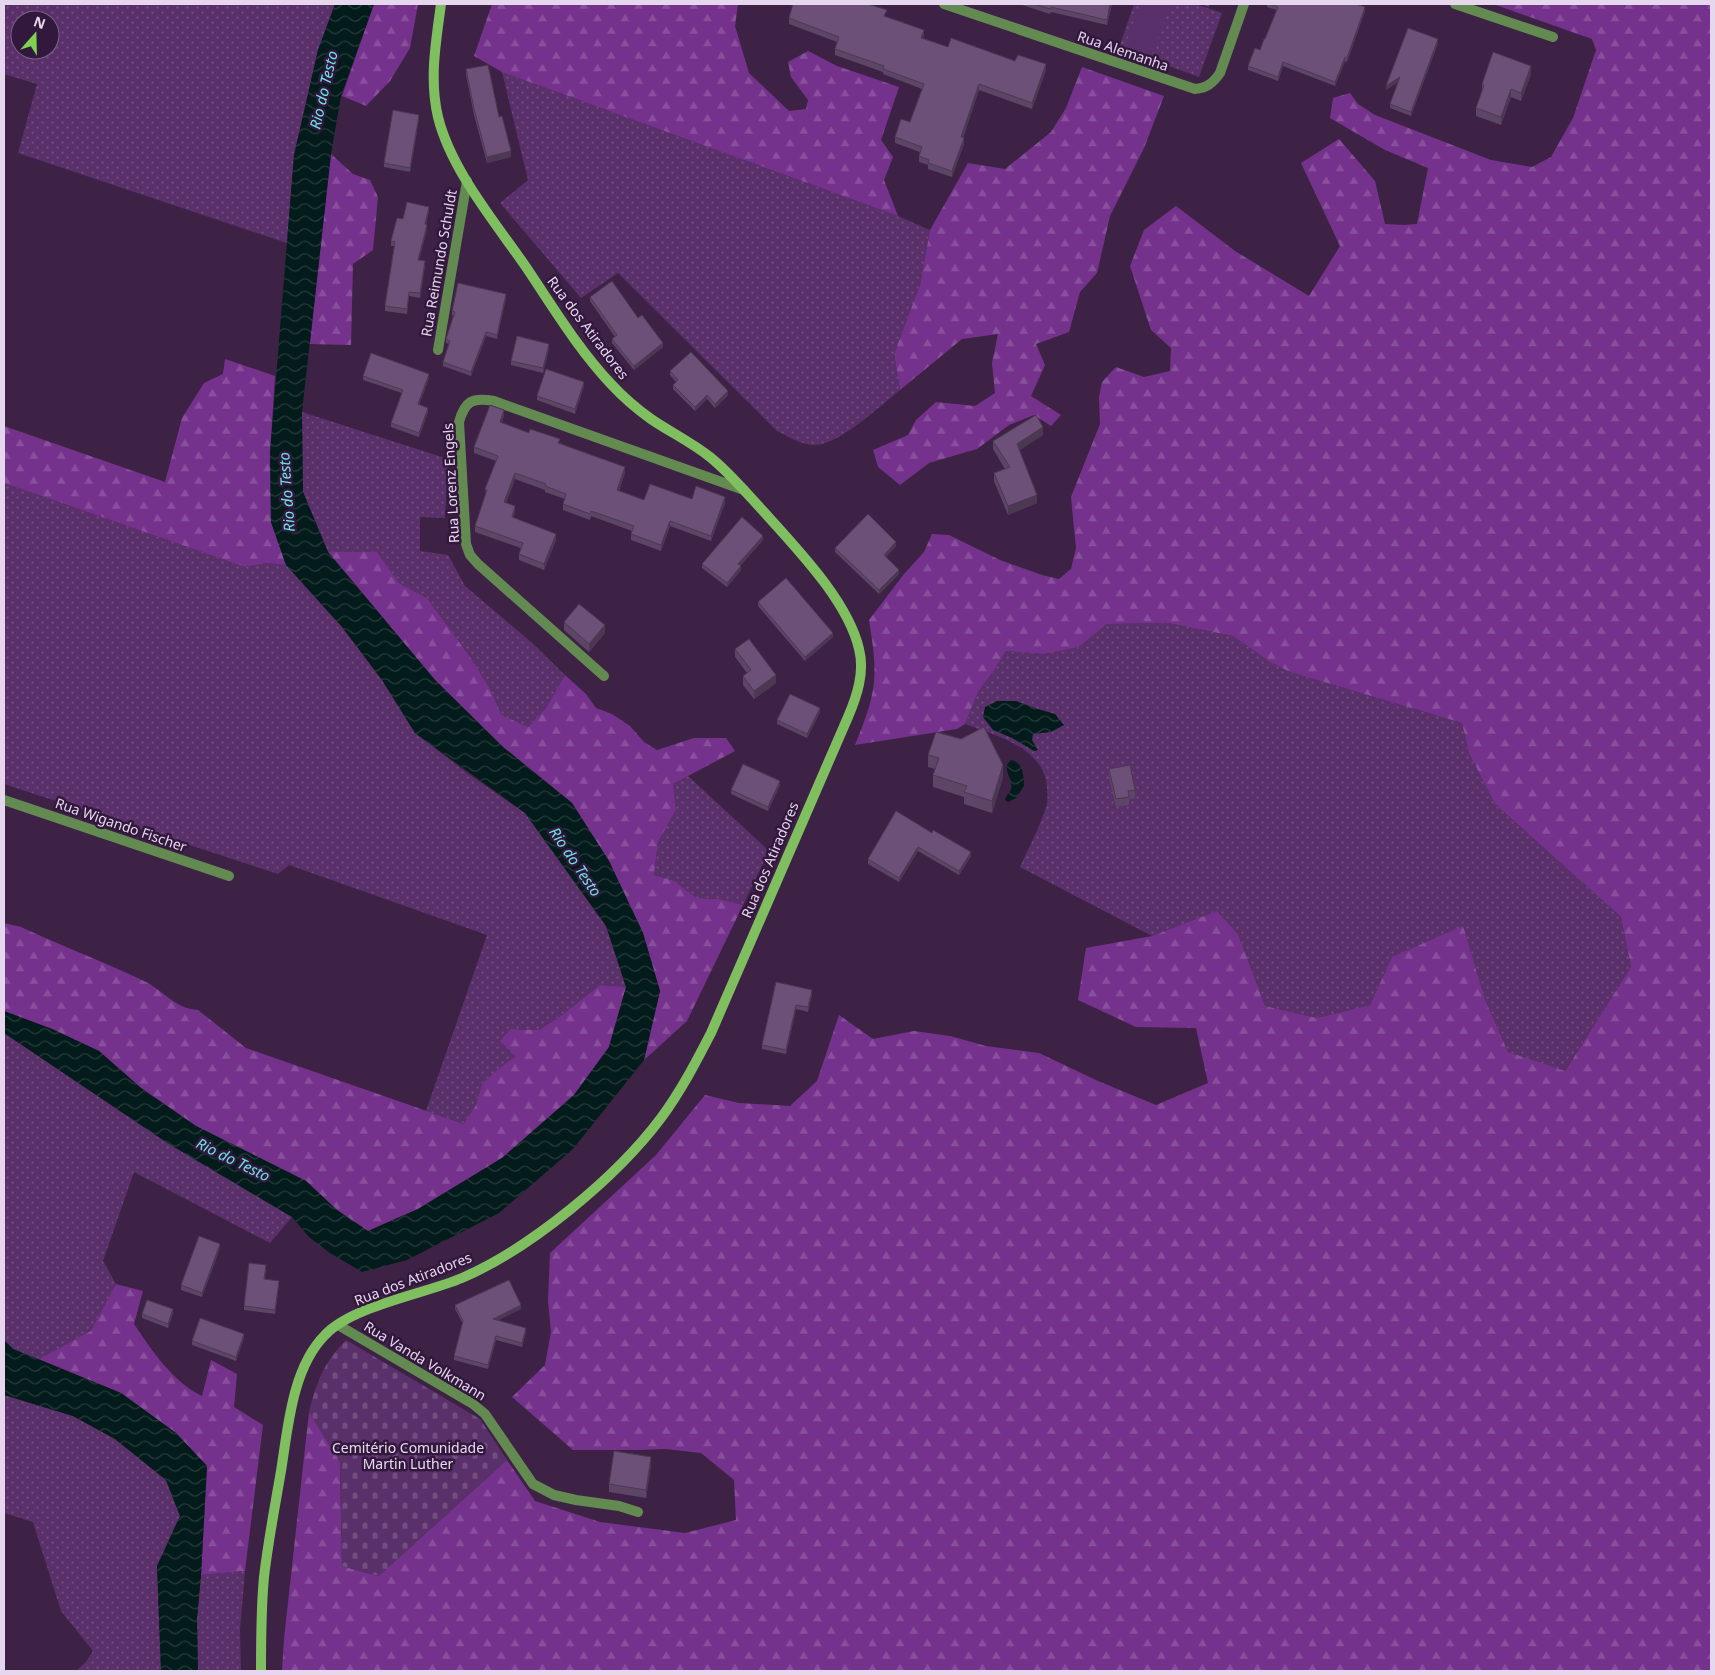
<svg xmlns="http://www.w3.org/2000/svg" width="1715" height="1675" font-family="'Noto Sans',sans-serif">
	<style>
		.green { fill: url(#green-dots); fill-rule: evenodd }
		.forest { fill: url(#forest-firs) }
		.cemetery { fill: url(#cemetery-stones) }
		.pitch { fill: #5a306a }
		.water { fill: url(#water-waves) }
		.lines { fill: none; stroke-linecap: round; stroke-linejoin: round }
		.street { stroke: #638b51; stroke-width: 10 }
		.secondary { stroke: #7fbf60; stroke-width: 10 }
		.wall { fill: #5d4566 }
		.shaded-wall { fill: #4c3853 }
		.building { fill: #6c5077; stroke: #4c3853 }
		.labels { text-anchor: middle; stroke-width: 5; stroke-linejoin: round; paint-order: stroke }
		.street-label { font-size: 14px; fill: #e7d7ee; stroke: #32183c }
		.park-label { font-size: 14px; fill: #eadaf1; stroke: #32183c }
		.water-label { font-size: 15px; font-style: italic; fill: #6ae4e5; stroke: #32183c }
	</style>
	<defs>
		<pattern id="green-dots" width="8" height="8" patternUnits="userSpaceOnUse" patternTransform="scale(1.25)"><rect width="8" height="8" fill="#5a306a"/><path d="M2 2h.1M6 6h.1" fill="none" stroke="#724d80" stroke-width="1.8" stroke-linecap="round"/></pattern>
		<pattern id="forest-firs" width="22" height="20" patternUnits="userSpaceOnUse" patternTransform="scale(1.25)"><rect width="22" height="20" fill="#75328c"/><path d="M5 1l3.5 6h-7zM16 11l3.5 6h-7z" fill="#894f9c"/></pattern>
		<pattern id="cemetery-stones" width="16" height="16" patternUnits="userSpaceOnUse" patternTransform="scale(1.25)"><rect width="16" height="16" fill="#5a306a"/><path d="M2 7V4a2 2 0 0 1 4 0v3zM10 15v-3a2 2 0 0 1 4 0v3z" fill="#724d80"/></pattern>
		<pattern id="water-waves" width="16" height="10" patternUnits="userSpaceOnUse" patternTransform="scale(1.25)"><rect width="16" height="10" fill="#031b1b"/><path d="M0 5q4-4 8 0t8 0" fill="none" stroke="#283b3c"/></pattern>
	</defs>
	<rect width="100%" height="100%" fill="#3d2246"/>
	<!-- green -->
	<g class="green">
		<path d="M4,4H335L318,50L294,155L287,243L18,153L37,84L4,74ZM20,20H50V50H20Z"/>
		<polygon points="1134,4 1196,4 1222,13 1199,77 1119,48"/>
		<path d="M502,72L898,216L930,230L920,285L894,354L900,390C881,405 837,447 813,445C800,444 789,437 777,431L618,273L581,298L500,203L528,180Z"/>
		<polygon points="302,412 448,459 445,518 420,517 420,551 448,555 465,586 531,642 565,675 546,708 528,727 500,715 490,689 473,661 427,598 399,583 377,552 328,552 303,492"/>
		<polygon points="4,483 245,567 267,563 286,565 342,627 382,680 415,733 467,773 525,813 606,926 626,987 600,985 562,1015 539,1030 511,1029 516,1056 498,1069 482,1084 476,1105 465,1124 426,1111 487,935 289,865 278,874 4,784"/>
		<path d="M1168,623L1233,636L1270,662L1290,672L1462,723L1469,753L1495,804L1621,917L1631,967L1564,1072L1508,1052L1484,997L1392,957L1370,1005L1317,1018L1265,1006L1238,934L1217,911L1152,936L1020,867C1029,847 1041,825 1047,804C1048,799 1047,793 1047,788C1045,748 997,736 965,724L978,692L993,672L1006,651L1044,654L1079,647L1107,624Z"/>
		<polygon points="688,776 769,851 743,905 720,899 696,898 675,881 654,875 658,842 676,810 673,784"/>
		<polygon points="4,1033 169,1144 292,1217 270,1243 134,1172 103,1261 116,1284 92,1331 39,1359 13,1349 4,1340"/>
		<polygon points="4,1395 73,1416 115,1439 166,1480 180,1516 157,1566 161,1671 76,1671 86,1662 93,1651 61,1611 33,1522 4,1513"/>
		<polygon points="245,1571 240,1630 241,1671 198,1671 197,1619 201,1575"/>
	</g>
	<!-- forest -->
	<g class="forest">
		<polygon points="374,4 418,4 410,48 390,81 366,106 342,96"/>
		<polygon points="492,4 738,4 735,26 749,73 789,111 806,109 808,100 791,77 788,62 808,51 837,66 899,87 881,140 893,157 884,180 898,216 502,72 474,56"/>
		<path d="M1493,4H1711V1671H282L284,1639L309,1412L340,1462L342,1566L378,1576L507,1460L535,1501L600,1522L685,1533L736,1520L734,1480L701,1453L665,1449L638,1450H573L512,1397L545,1365L551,1332L548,1301L550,1253L656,1155L705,1095L739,1103L790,1106L817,1081L839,1015L873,1039L914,1031L950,1036L986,1046L1039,1053L1098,1081L1156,1105L1208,1083L1196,1028L1136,1027L1078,1000L1086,948L1152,936L1217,911L1238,934L1265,1006L1317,1018L1370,1005L1392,957L1463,926L1484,997L1508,1052L1565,1071L1631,967L1621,917L1495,804L1469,753L1462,723L1290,672L1270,662L1233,636L1168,623L1107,624L1079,647L1044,654L1006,651L993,672L978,692L965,724L957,729L855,745C863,725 872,703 874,682C876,661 872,640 869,620L904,574L924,552L932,534L949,535L1000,560L1042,575L1059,579L1071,569L1076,548L1071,497L1100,424L1099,397L1102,382L1116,367L1144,377L1170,371L1171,348L1151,330L1130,266L1144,230L1176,206L1235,251L1309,296L1340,246L1301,163L1339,139L1375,181L1385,224L1405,225L1417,224L1428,168L1385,150L1330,118L1333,98L1350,93L1358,104L1375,115L1491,160L1532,167L1551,157L1573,118L1596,50L1592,39Z"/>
		<polygon points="1082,67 1164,96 1144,148 1110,216 1097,273 1080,292 1069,332 1036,344 1045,365 1031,396 1061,415 1051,426 1034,415 1009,425 977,449 929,463 900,485 878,467 873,450 908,435 916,420 936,402 975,406 995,393 992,363 998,334 962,339 900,390 894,354 920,285 930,230 968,163 1005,169 1051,132 1066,108"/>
		<polygon points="331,154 353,174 370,180 378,197 373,250 353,264 351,345 310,344"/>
		<polygon points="225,359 275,376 270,453 271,522 286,565 267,563 245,567 4,483 4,426 165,482 182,418 204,383 223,374"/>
		<polygon points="328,552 377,552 399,583 427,598 473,661 490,689 501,715 528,727 546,708 565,675 586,694 596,708 612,714 630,726 644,742 657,750 694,738 726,738 735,751 673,784 676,810 658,842 654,875 675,881 696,898 720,899 743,905 687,1021 644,1060 660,991 643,933 609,861 572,803 503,747 435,680"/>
		<path d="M4,923L21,927C62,946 104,962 144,981C163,990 175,1009 198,1010L246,1048L464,1124L476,1105L482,1084L498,1069L516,1056L500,1041L511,1029L539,1030L562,1015L600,985L626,987L609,1047L574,1095L502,1158L418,1209L368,1231L337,1210L306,1181L196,1126L141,1088L99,1051L52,1029L4,1011Z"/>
		<path d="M116,1284L143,1291L134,1324C152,1351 173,1382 202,1396L211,1360L237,1374L234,1407L263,1425L245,1571L201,1575L207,1466L176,1433L121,1393L39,1359L91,1331Z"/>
	</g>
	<!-- cemetery -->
	<path class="cemetery" d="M346,1340L480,1419L507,1460L379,1576L342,1566L340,1462L309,1412C317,1381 323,1364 346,1340Z"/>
	<!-- pitch -->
	<polygon class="pitch" points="1140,4 1170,4 1152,55 1125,46"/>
	<!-- water -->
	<g class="water">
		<polygon points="335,4 374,4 341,96 331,154 302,412 303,492 328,552 435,680 503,747 572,803 609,861 643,933 660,991 644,1060 573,1149 499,1213 407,1260 362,1272 330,1253 309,1237 292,1217 169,1144 4,1033 4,1011 52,1029 99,1051 141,1088 196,1126 306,1181 337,1210 368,1231 418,1209 502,1158 574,1095 609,1047 626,987 606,926 525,813 415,733 382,680 342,627 286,565 271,522 270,453 294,155 318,50"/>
		<polygon points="997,701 1016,701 1038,709 1055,714 1064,725 1051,732 1033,734 1032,740 1038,750 1034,751 1012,738 993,730 983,717 985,707"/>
		<path d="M1011,760C1023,762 1024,776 1024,786L1016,798L1008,802L1005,800C1006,795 1009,794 1011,789C1014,778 1000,769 1011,760Z"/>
		<polygon points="4,1340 13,1349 121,1393 176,1433 207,1466 201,1575 197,1619 198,1671 161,1671 157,1566 180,1516 166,1480 115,1439 73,1416 4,1395"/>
	</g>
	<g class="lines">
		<!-- street -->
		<g class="street">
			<path d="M944,4L1195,89C1207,88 1213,83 1220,73L1244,4"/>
			<polyline points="1455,4 1553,37"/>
			<polyline points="438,350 467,181"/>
			<path d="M604,676L478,564L470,555L466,544L459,422C465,401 472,397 494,401L744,490"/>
			<polyline points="4,800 229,876"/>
			<polyline points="338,1325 473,1404 485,1414 533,1484 554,1495 576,1500 619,1506 638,1512"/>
		</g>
		<!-- secondary -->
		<path class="secondary" d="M261,1671C261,1640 261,1608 264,1577C268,1542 275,1506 281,1471C288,1428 292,1368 325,1335C352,1306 424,1294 462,1278C531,1248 616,1178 661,1118C681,1091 696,1062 711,1033L848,717C857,696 865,672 859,649C848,601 797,549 765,513C747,494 730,473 710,457C691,442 670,432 651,419C637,409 623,397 611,384C578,349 553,307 526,267C495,222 451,170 438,117C429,79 436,42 441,4"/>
	</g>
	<!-- wall -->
	<g class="wall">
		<polygon points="1019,4 1112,4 1107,25 1051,12 1050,14"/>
		<polygon points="1200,4 1210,4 1209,7"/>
		<polygon points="1267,4 1356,4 1365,11 1347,62 1345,61 1335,86 1283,66 1278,81 1248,70 1248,66 1260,50 1265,39 1277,10 1267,7"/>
		<polygon points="886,17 924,35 923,38 948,47 1015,61 1046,70 1032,109 979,90 963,138 964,144 952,177 928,169 928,165 919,162 919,156 920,152 895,143 895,137 910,122 922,89 883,74 883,72 835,55 835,49 837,42 789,24 789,18"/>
		<polygon points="1438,43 1411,116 1390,108 1390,104 1398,82 1386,90"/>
		<polygon points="466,69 499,117 511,157 487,163 474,115 466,75"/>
		<polygon points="1531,74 1521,101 1511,97 1501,125 1476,116 1476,108 1482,92 1482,84"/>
		<polygon points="419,119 410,172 384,167 384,163"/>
		<polygon points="429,211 426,224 427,229 419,260 425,266 420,298 409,296 407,314 385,311 385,306 394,246 391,246 391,241 403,219"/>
		<polygon points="590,297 638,318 663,347 634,370 612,343 612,339 615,337 590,301"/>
		<polygon points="506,298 497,339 486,336 471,376 443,366 443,362 449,344 446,343 446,339 453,316 452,315 452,311"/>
		<polygon points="549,348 543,373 511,365 511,361"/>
		<polygon points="670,371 728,395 715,408 707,399 695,411 673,389 673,385 676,382 670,375"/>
		<polygon points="363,376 429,378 419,405 428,412 419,437 391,427 391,423 402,393 363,380"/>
		<polygon points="584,386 575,414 537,400 537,396"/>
		<polygon points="504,416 501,423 560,443 625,473 619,491 644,500 692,499 725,503 711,541 670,526 661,551 631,540 631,534 632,531 591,516 590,520 563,510 563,504 565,499 545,492 545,490 515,479 506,503 515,512 513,518 556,540 544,570 519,560 519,554 521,548 475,532 475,526 486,495 485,489 496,461 474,453 474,447"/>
		<polygon points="1043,435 1019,450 1037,503 1008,515 994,481 994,473 1005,469 993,449 993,441"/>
		<polygon points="763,540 740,566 741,570 727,587 702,568 702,564"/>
		<polygon points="896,546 886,557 899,574 879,594 835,552 835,548"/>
		<polygon points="758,602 833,637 805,661 758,606"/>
		<polygon points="564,622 605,633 589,652 564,630"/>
		<polygon points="735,649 776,683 754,699 743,685 743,676 747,673 735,657"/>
		<polygon points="820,712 807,738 777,724 777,720"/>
		<polygon points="928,755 1003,777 992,813 964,804 964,797 933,787 933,775 935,769 928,767"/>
		<polygon points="1109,769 1135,790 1135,798 1129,799 1129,805 1116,807 1109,777"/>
		<polygon points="780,785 768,811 731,794 731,790"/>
		<polygon points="896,811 971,856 959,875 918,851 899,882 868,864 868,859"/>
		<polygon points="776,982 812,994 808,1012 796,1009 786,1054 762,1049 762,1045"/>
		<polygon points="220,1248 202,1297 181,1290 181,1285"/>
		<polygon points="266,1269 265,1279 279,1285 275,1314 244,1310 244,1306"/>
		<polygon points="455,1305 521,1309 498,1320 526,1332 522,1347 496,1340 488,1369 454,1360 454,1356 463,1324 455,1309"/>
		<polygon points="173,1313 168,1328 142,1318 142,1314"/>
		<polygon points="244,1338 236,1361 192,1345 192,1341"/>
		<polygon points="651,1465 646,1498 609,1492 609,1484"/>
	</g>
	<!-- shaded-wall -->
	<g class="shaded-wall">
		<polygon points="1110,4 1112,4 1107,25 1107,20"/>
		<polygon points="1365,7 1365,11 1347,62 1347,58"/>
		<polygon points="924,30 924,35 921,44 921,38"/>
		<polygon points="1438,39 1438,43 1411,116 1411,112"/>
		<polygon points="1345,57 1345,61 1335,86 1335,82"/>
		<polygon points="1283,62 1283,66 1278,81 1278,77"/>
		<polygon points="1046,64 1046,70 1032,109 1032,103"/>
		<polygon points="1531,66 1531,74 1521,101 1521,93"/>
		<polygon points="1400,77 1400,81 1386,90 1386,86"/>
		<polygon points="979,84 979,90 961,143 961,137"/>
		<polygon points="1511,89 1511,97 1501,125 1501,117"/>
		<polygon points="419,115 419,119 410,172 410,168"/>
		<polygon points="964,138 964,144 952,177 952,171"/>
		<polygon points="511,151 511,157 487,163 487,157"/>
		<polygon points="429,207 429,211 425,229 425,224"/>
		<polygon points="427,225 427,229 418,265 418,260"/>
		<polygon points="425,261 425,266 420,298 420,293"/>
		<polygon points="506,294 506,298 497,339 497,335"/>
		<polygon points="486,332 486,336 471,376 471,372"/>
		<polygon points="663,343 663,347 634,370 634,366"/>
		<polygon points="549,344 549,348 543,373 543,368"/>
		<polygon points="429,374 429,378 418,408 418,404"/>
		<polygon points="584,382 584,386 575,414 575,409"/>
		<polygon points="728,391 728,395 715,408 715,404"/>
		<polygon points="707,395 707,399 695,411 695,407"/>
		<polygon points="428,408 428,412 419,437 419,433"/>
		<polygon points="504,410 504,416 500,428 500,422"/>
		<polygon points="1043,427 1043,435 1017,452 1017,444"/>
		<polygon points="625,467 625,473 617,496 617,490"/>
		<polygon points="515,473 515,479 504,508 504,502"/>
		<polygon points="1037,495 1037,503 1008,515 1008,506"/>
		<polygon points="725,497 725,503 711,541 711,536"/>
		<polygon points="515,506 515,512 512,523 512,517"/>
		<polygon points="670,521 670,526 661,551 661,545"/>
		<polygon points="556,534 556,540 544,570 544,564"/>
		<polygon points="763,536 763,540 738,568 738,564"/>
		<polygon points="896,542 896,546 884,559 884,555"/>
		<polygon points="741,566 741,570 727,587 727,583"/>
		<polygon points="899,570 899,574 879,594 879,590"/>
		<polygon points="605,625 605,633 589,652 589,644"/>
		<polygon points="833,633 833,637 805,661 805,657"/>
		<polygon points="776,675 776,683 754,699 754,691"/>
		<polygon points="820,708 820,712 807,738 807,734"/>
		<polygon points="1003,765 1003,777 992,813 992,801"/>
		<polygon points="780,781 780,785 768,811 768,807"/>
		<polygon points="918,847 918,851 899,882 899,878"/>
		<polygon points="971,852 971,856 959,875 959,871"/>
		<polygon points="812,990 812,994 808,1012 808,1007"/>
		<polygon points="796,1005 796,1009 786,1054 786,1050"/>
		<polygon points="220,1244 220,1248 202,1297 202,1293"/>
		<polygon points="521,1305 521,1309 493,1323 493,1319"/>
		<polygon points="173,1309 173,1313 168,1328 168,1324"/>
		<polygon points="526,1328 526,1332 522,1347 522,1343"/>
		<polygon points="244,1334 244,1338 236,1361 236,1357"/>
		<polygon points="496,1336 496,1340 488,1369 488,1365"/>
		<polygon points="651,1457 651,1465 646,1498 646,1490"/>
	</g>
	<!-- building -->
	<g class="building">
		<polygon points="793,4 868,4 887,10 884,16 924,30 921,38 948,47 951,38 1015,61 1018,55 1046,64 1032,103 979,84 961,137 964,138 952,171 928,163 929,160 919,156 922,147 895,137 901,119 910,122 924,84 883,69 884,66 835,49 839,37 789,18"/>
		<polygon points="1035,4 1110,4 1107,20 1051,7 1050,9"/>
		<polygon points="1270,4 1356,4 1365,7 1347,58 1345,57 1335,82 1283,62 1278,77 1248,66 1255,48 1260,50 1264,39 1265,39 1278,7"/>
		<polygon points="1408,28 1438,39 1411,112 1390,104 1400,77 1386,86"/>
		<polygon points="1493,52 1531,66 1521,93 1511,89 1501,117 1476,108 1484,85 1482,84"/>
		<polygon points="488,65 499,117 502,116 511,151 487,157 474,109 466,69"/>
		<polygon points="393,110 419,115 410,168 384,163"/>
		<polygon points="407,202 429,207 425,224 427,225 418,260 425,261 420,293 409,292 407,309 385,306 395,242 391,241 397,218 403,219"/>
		<polygon points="612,281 638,318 642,315 663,343 634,366 612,339 617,335 590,297"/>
		<polygon points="458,283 506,294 497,335 486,332 471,372 443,362 450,341 446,339 455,312 452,311"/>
		<polygon points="517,336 549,344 543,368 511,361"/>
		<polygon points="691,352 728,391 715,404 707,395 695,407 673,385 678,380 670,371"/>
		<polygon points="371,353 429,374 418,404 428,408 419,433 391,423 403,390 363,376"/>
		<polygon points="546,369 584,382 575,409 537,396"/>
		<polygon points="490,405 504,410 500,422 529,433 530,429 560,439 558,443 625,467 617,490 644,500 650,484 692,499 696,486 725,497 711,536 670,521 661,545 631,534 634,526 591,511 590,514 563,504 566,494 545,486 546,484 515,473 504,502 515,506 512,517 556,534 544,564 519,554 523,543 475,526 487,490 485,489 498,456 474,447"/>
		<polygon points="1036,415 1043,427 1017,444 1037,495 1008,506 994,473 1010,467 993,441"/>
		<polygon points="868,514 896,542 884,555 899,570 879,590 835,548"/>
		<polygon points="742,517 763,536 738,564 741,566 727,583 702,564"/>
		<polygon points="786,578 833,633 805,657 758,602"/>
		<polygon points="579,604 605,625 589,644 564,622"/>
		<polygon points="749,639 776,675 754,691 743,676 751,670 735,649"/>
		<polygon points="790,694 820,708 807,734 777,720"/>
		<polygon points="984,727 1003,765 992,801 964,792 967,786 933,775 939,758 928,755 936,732 961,739"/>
		<polygon points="743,764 780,781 768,807 731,790"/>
		<polygon points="1130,765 1135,790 1128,791 1129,797 1116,799 1109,769"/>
		<polygon points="896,811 932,833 933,830 971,852 959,871 918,847 899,878 868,859"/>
		<polygon points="776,982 812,990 808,1007 796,1005 786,1050 762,1045"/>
		<polygon points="199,1236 220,1244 202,1293 181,1285"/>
		<polygon points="249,1263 266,1265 264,1279 279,1281 275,1310 244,1306"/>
		<polygon points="509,1280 521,1305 493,1319 526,1328 522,1343 496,1336 488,1365 454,1356 463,1321 455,1305"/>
		<polygon points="147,1300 173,1309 168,1324 142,1314"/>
		<polygon points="200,1318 244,1334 236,1357 192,1341"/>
		<polygon points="614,1451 651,1457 646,1490 609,1484"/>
	</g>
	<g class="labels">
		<!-- street labels -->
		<g class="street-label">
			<text transform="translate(1123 51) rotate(19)" y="5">Rua Alemanha</text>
			<text transform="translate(439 263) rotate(-80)" y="5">Rua Reimundo Schuldt</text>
			<text transform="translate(588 328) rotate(53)" y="5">Rua dos Atiradores</text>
			<text transform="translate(451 483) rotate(-93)" y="5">Rua Lorenz Engels</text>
			<text transform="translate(121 825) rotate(19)" y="5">Rua Wigando Fischer</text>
			<text transform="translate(770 860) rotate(-67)" y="5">Rua dos Atiradores</text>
			<text transform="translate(413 1279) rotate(-21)" y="5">Rua dos Atiradores</text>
			<text transform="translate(425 1361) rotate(31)" y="5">Rua Vanda Volkmann</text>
		</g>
		<!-- park labels -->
		<g class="park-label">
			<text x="408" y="1453">Cemitério Comunidade<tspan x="408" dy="16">Martin Luther</tspan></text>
		</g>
		<!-- water labels -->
		<g class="water-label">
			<text transform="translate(324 90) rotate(-77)" y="5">Rio do Testo</text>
			<text transform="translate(287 492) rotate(-94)" y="5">Rio do Testo</text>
			<text transform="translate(575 862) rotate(56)" y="5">Rio do Testo</text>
			<text transform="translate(233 1160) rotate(26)" y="5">Rio do Testo</text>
		</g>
	</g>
	<!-- border -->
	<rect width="1715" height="1675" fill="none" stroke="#e7d7ee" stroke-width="10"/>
	<!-- north arrow -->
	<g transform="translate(35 35) rotate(20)"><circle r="24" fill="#32183c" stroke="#7a6483"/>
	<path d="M0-4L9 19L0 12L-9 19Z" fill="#7ed153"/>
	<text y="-8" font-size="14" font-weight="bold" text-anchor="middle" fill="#e7d7ee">N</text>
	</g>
</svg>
